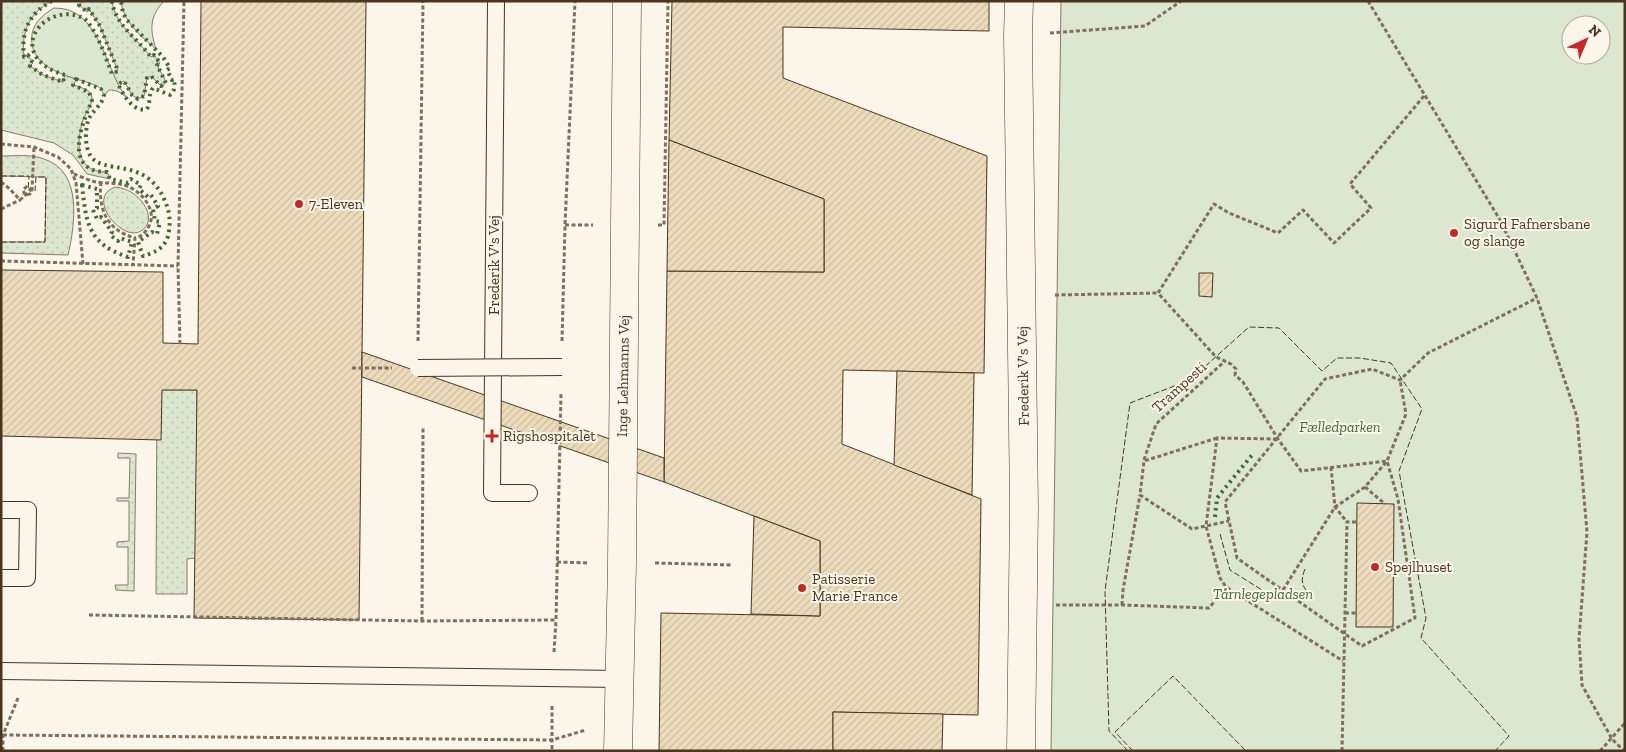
<svg xmlns="http://www.w3.org/2000/svg" width="1626" height="752" font-family="'Zilla Slab',serif">
	<style>
		.grass { fill: url(#grass-dots); stroke: #887966 }
		.green { fill: #dce7d0; stroke: #887966; fill-rule: evenodd }
		.building { fill: url(#building-hatch); stroke: #4a3520 }
		.lines { fill: none; stroke-linecap: round; stroke-linejoin: round }
		.lane-casing { stroke: #4a3520; stroke-width: 18 }
		.street-casing { stroke: #4a3520; stroke-width: 29 }
		.path { stroke: #7f6f5c; stroke-width: 3; stroke-dasharray: 4 2.5; stroke-linecap: butt }
		.lane { stroke: #fbf6e9; stroke-width: 16 }
		.street { stroke: #fbf6e9; stroke-width: 28 }
		.lane-bridge-casing { stroke: #4a3520; stroke-width: 18; stroke-linecap: butt }
		.lane-bridge { stroke: #fbf6e9; stroke-width: 16 }
		.hedge { stroke: #436837; stroke-width: 4; stroke-dasharray: 2.5 4; stroke-linecap: butt }
		.fence { stroke: #4a3520; stroke-width: 1; stroke-dasharray: 6 2.5; stroke-linecap: butt }
		.poi-dot { fill: #c62828; stroke: #fbf6e9; stroke-width: 2 }
		.labels { text-anchor: middle; stroke-width: 4; stroke-linejoin: round; paint-order: stroke }
		.poi-label { font-size: 15px; fill: #4a3520; stroke: #fbf6e9; text-anchor: start }
		.street-label { font-size: 15px; fill: #4a3520; stroke: #fbf6e9 }
		.park-label { font-size: 15px; font-style: italic; fill: #436837; stroke: #fbf6e9 }
	</style>
	<defs>
		<pattern id="grass-dots" width="8" height="8" patternUnits="userSpaceOnUse" patternTransform="scale(1.25)"><rect width="8" height="8" fill="#dce7d0"/><path d="M2 2h.1M6 6h.1" fill="none" stroke="#bec7b2" stroke-width="1.8" stroke-linecap="round"/></pattern>
		<pattern id="building-hatch" width="6" height="6" patternUnits="userSpaceOnUse" patternTransform="scale(1.25)"><rect width="6" height="6" fill="#ecdcbc"/><path d="M-1 1l2-2M0 6l6-6M5 7l2-2" fill="none" stroke="#ccbda1"/></pattern>
	</defs>
	<rect width="100%" height="100%" fill="#fbf6e9"/>
	<!-- grass -->
	<g class="grass">
		<path d="M1,1H52C29,13 21,32 24,56L28,55L33,63L30,66L43,75L63,82L65,75L76,79L74,85C79,87 88,89 91,94C95,102 86,112 83,120C76,144 75,172 107,172L110,179L87,174L73,155L54,143L1,130Z"/>
		<path d="M81,1H112C115,25 137,39 151,57L154,55L160,63L157,65L165,80L164,85L161,86L151,76L147,78L144,96L138,99L132,95L124,81L118,84L112,74L118,71L100,26L89,9L87,12L79,5Z"/>
		<path d="M1,156C15,156 32,154 44,159C83,171 75,225 68,255L1,253V242H45L46,177L1,176Z"/>
		<path d="M116,187C122,188 129,190 134,194C146,202 157,224 139,232C120,240 85,196 116,187Z"/>
		<polygon points="157,390 197,390 196,558 187,559 187,594 156,594"/>
		<polygon points="118,453 136,454 134,591 116,590 115,585 128,585 128,547 117,547 117,542 129,541 129,501 117,501 117,498 129,498 130,458 118,458"/>
	</g>
	<!-- green -->
	<g class="green">
		<path d="M121,1H164C149,17 150,30 156,49C141,36 123,22 121,1Z"/>
		<path d="M1061,1H1625V751H1051ZM1571,25H1601V55H1571Z"/>
		<path d="M54,8C100,7 104,68 126,97C120,92 116,90 109,90L104,96C104,95 102,90 101,89C97,85 89,83 83,81C60,74 28,65 32,34C34,22 44,14 54,8Z"/>
	</g>
	<!-- building -->
	<g class="building">
		<polygon points="201,1 366,1 359,620 194,618 197,390 162,390 161,440 1,436 1,270 163,272 163,343 198,344"/>
		<polygon points="672,1 989,1 989,31 783,27 783,78 987,156 984,373 843,370 842,444 981,499 978,715 833,712 833,751 659,751 661,613 820,616 820,541 664,482 667,271 824,272 824,199 669,140"/>
		<polygon points="669,140 824,199 824,272 667,271"/>
		<polygon points="1199,273 1213,273 1212,297 1199,296"/>
		<polygon points="362,352 664,458 664,482 362,377"/>
		<polygon points="897,371 974,373 972,495 894,465"/>
		<polygon points="1357,503 1394,504 1393,627 1356,627"/>
		<polygon points="754,516 820,541 820,616 751,614"/>
		<polygon points="833,712 943,714 942,751 833,751"/>
	</g>
	<g class="lines">
		<defs>
			<g id="lane">
				<polyline points="496,1 492,493 529,493"/>
				<polyline points="1,510 28,510 27,578 1,578"/>
				<polyline points="1,671 619,679"/>
			</g>
			<g id="street">
				<polyline points="1019,1 1018,35 1024,507 1021,751"/>
				<polyline points="618,751 622,563 627,1"/>
			</g>
		</defs>
		<!-- lane casing -->
		<use href="#lane" class="lane-casing"/>
		<!-- street casing -->
		<use href="#street" class="street-casing"/>
		<!-- path -->
		<g class="path">
			<polyline points="1368,1 1500,220 1537,298 1577,417 1587,532 1579,639 1582,685 1612,739 1624,751"/>
			<polyline points="1050,33 1145,26 1181,1"/>
			<polyline points="1424,96 1350,184 1371,208 1334,243 1303,210 1278,233 1229,213 1214,204 1158,293 1216,357 1231,364 1236,369 1235,375 1243,382 1278,439 1301,471 1387,461 1398,499 1415,618 1362,646 1237,558 1225,502 1325,379 1372,369 1400,380 1428,353 1537,298"/>
			<polyline points="1,144 34,147 58,157 71,169 76,183 83,264"/>
			<path d="M74,174C79,176 86,179 92,181C102,184 113,182 123,185C139,188 158,209 149,226C146,232 141,237 135,238L133,265"/>
			<polyline points="1,182 10,189 20,200 30,191 30,188 26,187 23,190 25,195 30,194 32,190 34,147"/>
			<path d="M101,182C98,210 107,230 135,238"/>
			<polyline points="1,209 20,200"/>
			<polyline points="565,225 593,225"/>
			<polyline points="658,225 664,225 668,1"/>
			<polyline points="1,261 178,266"/>
			<polyline points="1055,295 1158,293"/>
			<polyline points="418,341 423,1"/>
			<polyline points="562,341 565,225 575,1"/>
			<polyline points="180,344 178,266 184,1"/>
			<polyline points="352,368 392,368"/>
			<polyline points="1217,438 1144,461 1140,495 1192,529 1229,521"/>
			<polyline points="1277,439 1217,438 1206,526 1220,578 1226,587 1343,661"/>
			<polyline points="1144,460 1156,424 1225,361"/>
			<polyline points="1331,467 1335,507 1347,522"/>
			<polyline points="1365,487 1385,504"/>
			<polyline points="557,562 589,563"/>
			<polyline points="655,563 732,565"/>
			<polyline points="1283,590 1335,507 1365,487 1387,461 1406,414 1400,380"/>
			<polyline points="1056,605 1122,605 1209,608 1226,587"/>
			<polyline points="1122,605 1123,590 1140,495"/>
			<polyline points="1345,613 1356,613"/>
			<polyline points="89,615 422,621 556,620 561,394"/>
			<polyline points="422,621 423,427"/>
			<polyline points="554,652 556,620"/>
			<polyline points="552,706 552,751"/>
			<polyline points="3,735 552,740 586,730"/>
			<polyline points="3,751 3,735 18,698"/>
			<polyline points="1342,751 1347,522 1357,522"/>
			<polyline points="1600,751 1625,723"/>
		</g>
		<!-- lane -->
		<use href="#lane" class="lane"/>
		<!-- street -->
		<use href="#street" class="street"/>
		<defs>
			<polyline id="lane-bridge" points="418,368 562,367"/>
		</defs>
		<!-- lane-bridge casing -->
		<use href="#lane-bridge" class="lane-bridge-casing"/>
		<!-- lane-bridge -->
		<use href="#lane-bridge" class="lane-bridge"/>
		<!-- hedge -->
		<g class="hedge">
			<path d="M52,1C28,14 21,32 24,57L28,55L33,63L30,66L43,75L63,82L65,75C59,73 53,71 48,68C9,43 51,0 85,19C98,33 105,56 112,74L118,71L100,26L89,9L87,12L79,5L81,1"/>
			<path d="M112,1C115,25 138,39 151,57L154,55L160,63L157,65L166,83L161,86L151,76L147,78L144,96L138,99L132,95L124,81L118,84C123,94 133,113 147,109C151,102 148,94 153,88L170,95C175,91 175,86 174,79L172,80L167,70L170,68L163,57L127,20L123,13L121,1"/>
			<path d="M76,79L101,89L104,96C101,106 91,112 88,121C85,131 85,146 90,155C102,176 145,156 164,199C170,211 171,223 168,236C165,248 154,253 143,256L138,242L152,232L157,234L160,222L155,221L153,209L158,206L151,195L148,197L139,189L141,185L131,179L128,183L110,179L107,172C63,172 81,125 92,101L89,92L73,85Z"/>
			<path d="M82,185L97,189V208L93,210L97,219L101,217L112,232L110,235L118,241L120,238L132,242L128,257C88,244 86,223 82,185Z"/>
			<polyline points="1215,517 1217,498 1252,455"/>
		</g>
		<!-- fence -->
		<g class="fence">
			<polyline points="1,176 29,176 28,190"/>
			<polyline points="1,242 45,242 46,177 36,177 35,191"/>
			<polyline points="1220,534 1230,570 1278,600"/>
			<path d="M1305,569C1300,581 1302,586 1310,595"/>
			<polyline points="1128,751 1109,731 1105,591 1130,403 1190,380 1249,327 1279,328 1322,371 1337,358 1360,358 1391,363 1422,409 1399,471 1426,618 1421,638 1509,736 1495,751"/>
			<polyline points="1133,751 1115,732 1173,676 1246,751"/>
		</g>
	</g>
	<!-- markers -->
	<g class="poi-dot">
		<circle cx="299" cy="204" r="5"/>
		<circle cx="1454" cy="233" r="5"/>
		<path d="M489.5 428.5h5v5h5v5h-5v5h-5v-5h-5v-5h5z"/>
		<circle cx="1375" cy="567" r="5"/>
		<circle cx="802" cy="588" r="5"/>
	</g>
	<g class="labels">
		<!-- poi labels -->
		<g class="poi-label">
			<text x="309" y="209">7-Eleven</text>
			<text x="1464" y="229">Sigurd Fafnersbane<tspan x="1464" dy="17">og slange</tspan></text>
			<text x="503" y="441">Rigshospitalet</text>
			<text x="1385" y="572">Spejlhuset</text>
			<text x="812" y="584">Patisserie<tspan x="812" dy="17">Marie France</tspan></text>
		</g>
		<!-- street labels -->
		<g class="street-label">
			<text transform="translate(494 265) rotate(-90)" y="5">Frederik V's Vej</text>
			<text transform="translate(623 376) rotate(-89)" y="5">Inge Lehmanns Vej</text>
			<text transform="translate(1023 376) rotate(-91)" y="5">Frederik V's Vej</text>
			<text transform="translate(1179 387) rotate(-42)" y="5">Trampesti</text>
		</g>
		<!-- park labels -->
		<g class="park-label">
			<text x="1340" y="432">Fælledparken</text>
			<text x="1263" y="599">Tårnlegepladsen</text>
		</g>
	</g>
	<!-- border -->
	<rect width="1626" height="752" fill="none" stroke="#4a3520" stroke-width="5"/>
	<!-- north arrow -->
	<g transform="translate(1586 40) rotate(44)"><circle r="24" fill="#fbf6e9" stroke="#b4a999"/>
	<path d="M0-4L9 19L0 12L-9 19Z" fill="#c62828"/>
	<text y="-8" font-size="14" font-weight="bold" text-anchor="middle" fill="#4a3520">N</text>
	</g>
</svg>
